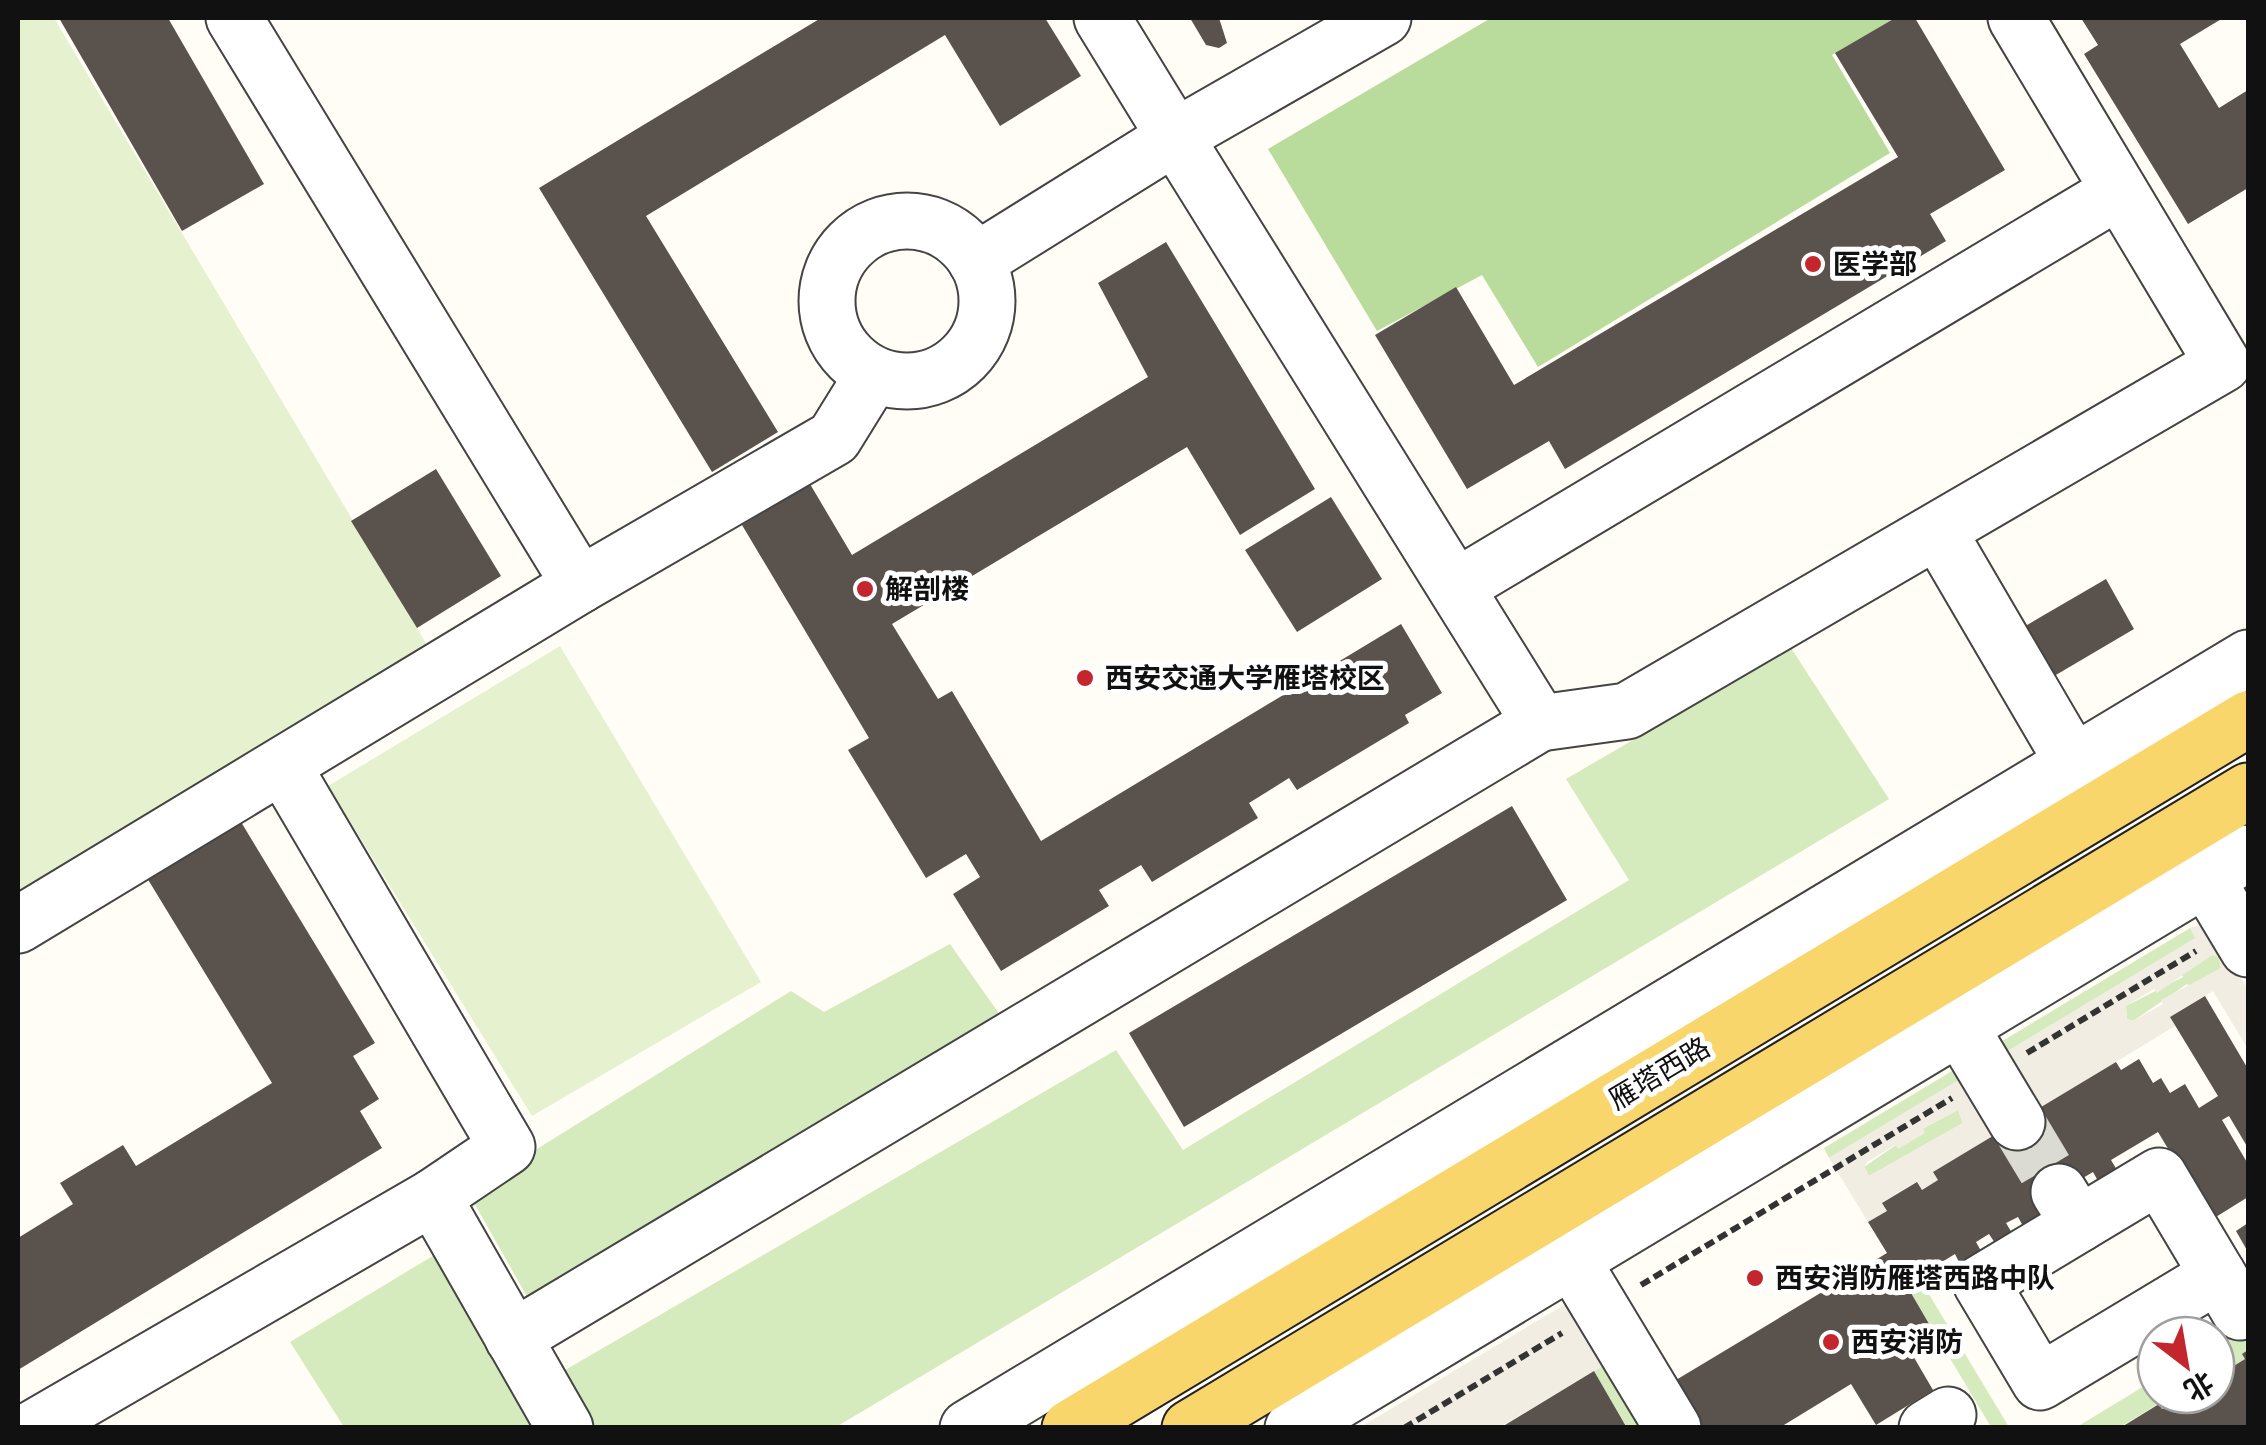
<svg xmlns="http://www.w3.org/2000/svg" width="2266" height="1445" font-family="Georgia,'Noto Sans SC',serif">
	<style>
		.green { fill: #d5ebbd }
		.forest { fill: #b9dc9c }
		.pitch { fill: #e6f2cf }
		.plaza { fill: #f1ede2; fill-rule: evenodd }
		.building { fill: #5a524d }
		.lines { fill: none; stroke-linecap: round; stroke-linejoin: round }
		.minor-tunnel { stroke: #dbdad3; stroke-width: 55; stroke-dasharray: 55 28; stroke-linecap: butt }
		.minor-casing { stroke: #444; stroke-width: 59 }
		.major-casing { stroke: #222; stroke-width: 59 }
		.path { stroke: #333; stroke-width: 6; stroke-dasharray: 10 5; stroke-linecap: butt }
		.minor { stroke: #fff; stroke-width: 55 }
		.major { stroke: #f9d66b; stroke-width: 55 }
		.poi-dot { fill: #c4262e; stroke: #fff; stroke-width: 4 }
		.labels { text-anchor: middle; stroke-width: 10; stroke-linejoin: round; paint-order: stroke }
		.poi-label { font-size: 28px; font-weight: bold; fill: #111; stroke: #fff; text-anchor: start }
		.street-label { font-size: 28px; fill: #111; stroke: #fff }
	</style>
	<rect width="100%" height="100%" fill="#fffdf5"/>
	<!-- green -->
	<g class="green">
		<polygon points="1791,648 1889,799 836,1427 596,1427 560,1373 1116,1050 1183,1150 1629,880 1566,779"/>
		<polygon points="2190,928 2196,938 1993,1060 1994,1046"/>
		<polygon points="950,944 1005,1022 534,1309 468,1192 791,991 824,1012"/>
		<polygon points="2212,955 2219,957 2221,968 2190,987 2187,984 2133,1021 2127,1019 2126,1006 2183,977 2182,973"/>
		<polygon points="1962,1065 1974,1071 1829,1158 1824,1148"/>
		<polygon points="1958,1110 1963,1123 1869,1176 1864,1167 1896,1145 1899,1148 1924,1133 1922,1129"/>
		<polygon points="441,1251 542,1427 344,1427 290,1342"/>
		<polygon points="1924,1286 2009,1427 1991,1427 1911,1293"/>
		<polygon points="2248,1323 2245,1359 2216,1377 2216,1343"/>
		<polygon points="1604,1365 1642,1427 1627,1427 1594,1371"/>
		<polygon points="2156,1379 2156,1395 2186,1395 2162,1409 2158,1404 2120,1427 2075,1428"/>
	</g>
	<!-- forest -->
	<polygon class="forest" points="1491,18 1895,18 1832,55 1890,153 1538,367 1482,275 1377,331 1268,149"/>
	<!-- pitch -->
	<g class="pitch">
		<polygon points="18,18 54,18 427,645 18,892"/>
		<polygon points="560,646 761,982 532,1116 328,786"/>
	</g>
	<!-- plaza -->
	<g class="plaza">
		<path d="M2200,925L2212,930L2248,989V1049L2213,991L2170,1017L2175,1026L2027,1116L1993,1060L2195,938L2190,928ZM2212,955L2219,957L2221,968L2161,1000L2163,1004L2133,1021L2127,1019L2126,1006L2154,989L2157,993Z"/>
		<path d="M1974,1071L2008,1127L1938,1180L1922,1190L1916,1182L1883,1202L1887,1211L1868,1222L1829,1158ZM1958,1110L1963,1123L1869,1176L1864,1168L1867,1162L1895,1145L1898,1149L1925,1133L1923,1128Z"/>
		<polygon points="1567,1303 1604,1365 1500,1427 1359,1428"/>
	</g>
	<!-- building -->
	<g class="building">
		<polygon points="59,18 168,18 264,184 182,231"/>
		<polygon points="821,18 1045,18 1081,76 1000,126 945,35 646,216 778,432 712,472 539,188"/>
		<polygon points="1190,18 1219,18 1227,43 1219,48 1206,45"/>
		<polygon points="1895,18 1915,18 2005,170 1930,214 1946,241 1565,469 1549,441 1467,489 1375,335 1456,287 1514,385 1898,157 1835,53"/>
		<polygon points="2081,18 2223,18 2180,44 2219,108 2248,90 2248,188 2188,224 2084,54 2098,45"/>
		<polygon points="1166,242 1315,489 1240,535 1187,447 892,624 938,699 952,691 1041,841 1401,624 1442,693 1405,715 1409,723 1297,790 1289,778 1249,803 1258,818 1152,882 1141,865 1099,890 1109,906 1001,971 953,894 980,877 966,854 926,878 848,750 869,738 742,525 810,484 852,555 1148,377 1098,283"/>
		<polygon points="436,469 501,576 417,628 351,521"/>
		<polygon points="1331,497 1382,579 1297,632 1245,550"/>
		<polygon points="2106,579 2134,629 2044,682 2015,632"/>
		<polygon points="1512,806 1567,900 1184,1127 1129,1033"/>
		<polygon points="238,817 375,1043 353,1056 379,1099 360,1111 382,1148 18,1370 18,1238 73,1204 60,1183 123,1145 136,1166 272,1083 144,873"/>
		<polygon points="2205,996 2248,1069 2248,1148 2229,1116 2222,1120 2248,1164 2248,1197 2211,1220 2158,1132 2111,1160 2117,1170 2098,1181 2093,1172 2034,1207 2040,1216 2023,1226 2018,1217 2006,1223 2012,1233 1995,1243 1989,1234 1976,1242 1981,1251 1960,1264 1955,1254 1924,1273 1930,1282 1911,1293 1935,1334 1909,1349 1933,1390 1876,1425 1851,1384 1779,1428 1704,1428 1676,1380 1887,1253 1868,1222 1887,1211 1882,1203 1917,1182 1922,1190 1938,1180 1933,1172 2116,1062 2121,1070 2139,1059 2153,1083 2161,1078 2170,1093 2185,1084 2199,1108 2218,1096 2170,1017"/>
		<polygon points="2248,1223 2248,1252 2236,1231"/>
		<polygon points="2248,1350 2248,1428 2120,1428 2159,1404 2162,1409 2186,1395 2216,1395 2216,1377 2245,1359 2242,1354"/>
		<polygon points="1594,1371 1627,1428 1500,1428"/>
	</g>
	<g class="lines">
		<!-- minor-tunnel -->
		<polyline class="minor-tunnel" points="2017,1122 2059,1192"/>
		<defs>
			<g id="minor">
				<polyline points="234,18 580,585"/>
				<polyline points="1383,18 1175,137 1540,723 1627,711 2223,364 2016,18"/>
				<circle cx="907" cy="301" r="80"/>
				<polyline points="976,261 1175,137 1102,18"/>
				<polyline points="1939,533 2091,793"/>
				<polyline points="1458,586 2119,191"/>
				<polyline points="283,766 507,1147 433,1197"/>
				<polyline points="2188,849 2248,949"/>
				<polyline points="18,925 580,585 834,438 873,375"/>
				<polyline points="1960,1027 2017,1122"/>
				<polyline points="2059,1192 2079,1224 1981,1283 2040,1382 2218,1275 2240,1312 2248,1307"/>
				<polyline points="2079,1224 2159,1176 2218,1275"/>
				<polyline points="1553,1229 1673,1428"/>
				<polyline points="513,1338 1540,723"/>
				<polyline points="34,1428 433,1197 565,1428"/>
				<polyline points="968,1428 2248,658"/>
				<polyline points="1293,1428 2248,853"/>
				<polyline points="1927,1428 1948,1415"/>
			</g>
			<g id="major">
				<polyline points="1070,1428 2248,719"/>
				<polyline points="1190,1428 2248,791"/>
			</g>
		</defs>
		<!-- minor casing -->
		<use href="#minor" class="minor-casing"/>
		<!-- major casing -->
		<use href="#major" class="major-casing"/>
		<!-- path -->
		<g class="path">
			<polyline points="2027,1053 2196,951"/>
			<polyline points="1641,1285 1952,1098"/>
			<polyline points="1404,1428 1562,1333"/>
		</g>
		<!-- minor -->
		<use href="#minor" class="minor"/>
		<!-- major -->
		<use href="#major" class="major"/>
	</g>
	<!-- markers -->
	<g class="poi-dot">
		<circle cx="1813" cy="264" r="10"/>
		<circle cx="865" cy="589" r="10"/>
		<circle cx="1085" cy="678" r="10"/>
		<circle cx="1755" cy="1278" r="10"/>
		<circle cx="1831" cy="1342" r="10"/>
	</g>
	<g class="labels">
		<!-- poi labels -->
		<g class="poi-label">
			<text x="1833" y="274">医学部</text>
			<text x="885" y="599">解剖楼</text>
			<text x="1105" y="688">西安交通大学雁塔校区</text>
			<text x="1775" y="1288">西安消防雁塔西路中队</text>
			<text x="1851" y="1352">西安消防</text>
		</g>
		<!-- street labels -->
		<g class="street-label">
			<text transform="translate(1659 1073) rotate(-31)" y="10">雁塔西路</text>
		</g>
	</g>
	<!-- border -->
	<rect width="2266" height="1445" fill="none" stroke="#111111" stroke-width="40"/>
	<!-- north arrow -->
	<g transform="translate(2186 1365) rotate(149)"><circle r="48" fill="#ffffff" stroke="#a0a0a0" stroke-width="2.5"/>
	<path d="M0-8L18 38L0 25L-18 38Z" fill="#c4262e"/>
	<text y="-15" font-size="28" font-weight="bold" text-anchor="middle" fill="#111111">北</text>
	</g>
</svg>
